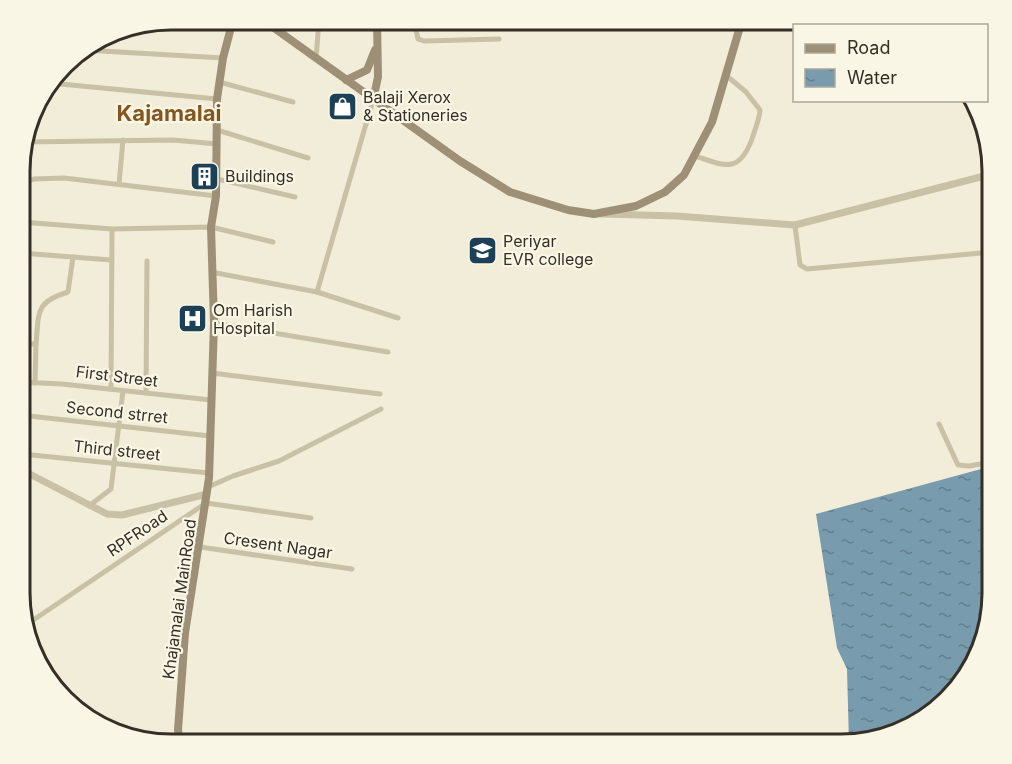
<svg xmlns="http://www.w3.org/2000/svg" width="1012" height="764" font-family="Inter,sans-serif">
	<style>
		.water { fill: url(#water-ripples) }
		.lines { fill: none; stroke-linecap: round; stroke-linejoin: round }
		.minor { stroke: #c9c1a5; stroke-width: 5 }
		.tertiary { stroke: #c9c1a5; stroke-width: 7 }
		.secondary { stroke: #9d9076; stroke-width: 8 }
		.labels { text-anchor: middle; stroke-width: 4.5; stroke-linejoin: round; paint-order: stroke }
		.poi-label { font-size: 16px; fill: #352f26; stroke: #f9f6e5; text-anchor: start }
		.street-label { font-size: 16px; fill: #352f26; stroke: #f9f6e5 }
		.district-label { font-size: 22px; font-weight: bold; fill: #84561f; stroke: #f9f6e5 }
		.rim { fill: none; stroke: #352f26; stroke-width: 3 }
	</style>
	<defs>
		<pattern id="water-ripples" width="26" height="14" patternUnits="userSpaceOnUse" patternTransform="scale(1.5)"><rect width="26" height="14" fill="#789bae"/><path d="M2 4q2-2 4 0t4 0M15 11q2-2 4 0t4 0" fill="none" stroke="#637f8d"/></pattern>
	</defs>
	<rect width="100%" height="100%" fill="#f1edd9"/>
	<!-- water -->
	<polygon class="water" points="992,466 992,603 981,651 955,693 908,729 849,743 847,669 837,648 816,514"/>
	<g class="lines">
		<!-- minor -->
		<g class="minor">
			<polyline points="414,20 418,39 424,41 499,39"/>
			<polyline points="84,50 223,58"/>
			<polyline points="316,59 319,20"/>
			<polyline points="219,82 293,102"/>
			<polyline points="50,83 217,99"/>
			<polyline points="217,130 308,158"/>
			<polyline points="24,142 173,140 217,144"/>
			<path d="M695,156C725,166 739,174 752,139C755,129 759,121 760,110L746,92L727,76"/>
			<polyline points="217,179 295,197"/>
			<polyline points="21,184 34,179 64,178 216,196"/>
			<polyline points="119,184 123,140"/>
			<polyline points="21,222 112,229 211,227 273,242"/>
			<polyline points="795,225 800,265 807,269 992,252"/>
			<polyline points="21,253 111,260"/>
			<polyline points="211,272 317,292 398,318"/>
			<polyline points="317,292 373,100"/>
			<polyline points="214,323 388,352"/>
			<polyline points="20,344 36,344 35,383"/>
			<path d="M36,344C39,312 35,302 68,292L73,257"/>
			<polyline points="212,373 380,394"/>
			<polyline points="20,382 62,384 211,400"/>
			<polyline points="111,389 112,229"/>
			<polyline points="146,393 147,261"/>
			<polyline points="20,415 210,436"/>
			<polyline points="939,424 958,465 969,466 992,462"/>
			<polyline points="22,454 209,473"/>
			<polyline points="208,487 233,476 279,461 381,409"/>
			<polyline points="89,506 111,489 123,391"/>
			<polyline points="200,547 352,569"/>
			<polyline points="26,625 206,503 311,518"/>
		</g>
		<!-- tertiary -->
		<g class="tertiary">
			<polyline points="741,25 755,20"/>
			<polyline points="602,214 677,216 795,225 992,174"/>
			<polyline points="20,469 107,514 122,515 207,494"/>
			<polyline points="438,741 438,744"/>
		</g>
		<!-- secondary -->
		<g class="secondary">
			<polyline points="263,20 460,161 510,192 568,210 594,214 636,206 665,192 684,175 712,122 742,20"/>
			<polyline points="346,80 367,70 375,50"/>
			<polyline points="373,100 378,77 377,20"/>
			<polyline points="180,744 178,730 185,633 209,478 214,323 211,227 216,196 217,99 223,58 233,20"/>
		</g>
	</g>
	<!-- icons -->
	<defs>
		<symbol id="shop-square" viewBox="-11 -11 22 22"><rect x="-9" y="-9" width="18" height="18" rx="4" fill="#1c4056" stroke="#f9f6e5"/><path d="M-5-2.5h2.3a2.7 3.5 0 0 1 5.4 0H5L5.5 6h-11ZM-1.5-2.5h3a1.5 2.3 0 0 0-3 0Z" fill="#fff"/></symbol>
		<symbol id="building-square" viewBox="-11 -11 22 22"><rect x="-9" y="-9" width="18" height="18" rx="4" fill="#1c4056" stroke="#f9f6e5"/><path d="M-4-6H4V6H1V3H-1V6H-4ZM-2.5-4.3h1.7v1.8h-1.7ZM.8-4.3h1.7v1.8H.8ZM-2.5-1h1.7V.8h-1.7ZM.8-1h1.7V.8H.8Z" fill="#fff"/></symbol>
		<symbol id="university-square" viewBox="-11 -11 22 22"><rect x="-9" y="-9" width="18" height="18" rx="4" fill="#1c4056" stroke="#f9f6e5"/><path d="M0-5L7-2L0 1L-7-2ZM-4 1L0 2.5L4 1V4Q0 6-4 4Z" fill="#fff"/></symbol>
		<symbol id="hospital-square" viewBox="-11 -11 22 22"><rect x="-9" y="-9" width="18" height="18" rx="4" fill="#1c4056" stroke="#f9f6e5"/><path d="M-5-5h3v3.5h4V-5h3V5h-3V1.5h-4V5h-3Z" fill="#fff"/></symbol>
	</defs>
	<g fill-rule="evenodd">
		<use href="#shop-square" x="326" y="90" width="33" height="33"/>
		<use href="#building-square" x="188" y="160" width="33" height="33"/>
		<use href="#university-square" x="466" y="234" width="33" height="33"/>
		<use href="#hospital-square" x="176" y="302" width="33" height="33"/>
	</g>
	<g class="labels">
		<!-- poi labels -->
		<g class="poi-label">
			<text x="363" y="103">Balaji Xerox<tspan x="363" dy="18">&amp; Stationeries</tspan></text>
			<text x="225" y="182">Buildings</text>
			<text x="503" y="247">Periyar<tspan x="503" dy="18">EVR college</tspan></text>
			<text x="213" y="316">Om Harish<tspan x="213" dy="18">Hospital</tspan></text>
		</g>
		<!-- street labels -->
		<g class="street-label">
			<text transform="translate(117 376) rotate(7)" y="6">First Street</text>
			<text transform="translate(117 412) rotate(6)" y="6">Second strret</text>
			<text transform="translate(117 450) rotate(6)" y="6">Third street</text>
			<text transform="translate(137 533) rotate(-34)" y="6">RPFRoad</text>
			<text transform="translate(278 545) rotate(8)" y="6">Cresent Nagar</text>
			<text transform="translate(179 599) rotate(-82)" y="6">Khajamalai MainRoad</text>
		</g>
		<!-- district labels -->
		<g class="district-label">
			<text x="169" y="121">Kajamalai</text>
		</g>
	</g>
	<!-- crop -->
	<path d="M0 0H1012V764H0ZM171 30H841A141 141 0 0 1 982 171V593A141 141 0 0 1 841 734H171A141 141 0 0 1 30 593V171A141 141 0 0 1 171 30Z" fill="#f9f6e5" fill-rule="evenodd"/>
	<path class="rim" d="M171 30H841A141 141 0 0 1 982 171V593A141 141 0 0 1 841 734H171A141 141 0 0 1 30 593V171A141 141 0 0 1 171 30Z"/>
	<!-- legend -->
	<rect x="793" y="24" width="195" height="78" fill="#f9f6e5" stroke="#aba699" stroke-width="1.5"/>
	<rect x="805" y="44" width="30" height="9" fill="#9d9076" stroke="#aba699" stroke-width="1.5"/>
	<text x="847" y="54" font-size="18" fill="#352f26">Road</text>
	<rect x="805" y="69" width="30" height="18" fill="url(#water-ripples)" stroke="#aba699" stroke-width="1.5"/>
	<text x="847" y="84" font-size="18" fill="#352f26">Water</text>
</svg>
